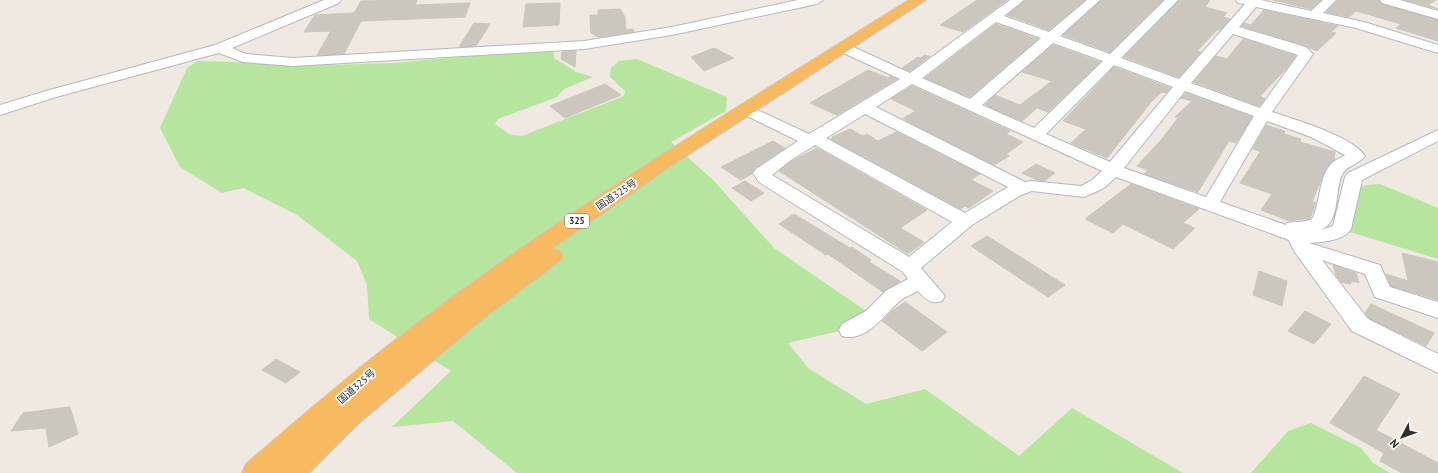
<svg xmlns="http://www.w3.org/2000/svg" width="1438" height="473" font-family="'PT Sans','Noto Sans JP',sans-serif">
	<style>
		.green { fill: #b6e59e }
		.building { fill: #cbc7bf; stroke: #cbc5ba }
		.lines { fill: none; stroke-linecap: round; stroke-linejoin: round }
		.minor-casing { stroke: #b4b7c1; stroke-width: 2 }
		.trunk-casing { stroke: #c9c9c9; stroke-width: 2 }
		.minor { fill: #fff; fill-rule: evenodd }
		.trunk { fill: #f8ba60; fill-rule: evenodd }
		.labels { text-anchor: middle; stroke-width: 3.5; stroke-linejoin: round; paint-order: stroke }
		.shield { fill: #fff; stroke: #6d6d6d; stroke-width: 1 }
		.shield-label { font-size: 9px; font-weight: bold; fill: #2e2e2e }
		.street-label { font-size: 10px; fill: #2e2e2e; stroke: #fff }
	</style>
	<rect width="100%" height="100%" fill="#efe9e1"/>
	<!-- green -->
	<g class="green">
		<polygon points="553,50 554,58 576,72 593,77 564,89 557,97 498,119 495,124 509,134 522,136 624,96 625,91 610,77 611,68 619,61 637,59 727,97 726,111 671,142 714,181 774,248 866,311 839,331 788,343 808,368 866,404 925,389 1019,456 1072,408 1183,473 517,473 453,421 392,427 451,371 369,319 367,285 357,261 297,215 243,188 222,193 180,167 160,128 187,68 197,61 327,65 395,63 446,58"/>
		<path d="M1380,184L1438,208V259L1350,232L1340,222C1350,195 1347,185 1380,184Z"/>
		<polygon points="1311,423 1361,448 1373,463 1390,473 1251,473 1288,431"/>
	</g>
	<!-- building -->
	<g class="building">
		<polygon points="417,0 415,5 470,3 465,17 361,21 344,54 317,55 331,31 304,32 315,15 354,13 361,1"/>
		<polygon points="977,0 1007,0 963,32 940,25"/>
		<polygon points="1025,0 1085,0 1049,30 1007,15"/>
		<polygon points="1101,0 1163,0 1110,52 1063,35"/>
		<polygon points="1180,0 1210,0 1205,7 1227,13 1223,17 1230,19 1220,30 1217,30 1197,51 1201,52 1179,77 1124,57"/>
		<polygon points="1273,0 1321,0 1311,9"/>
		<polygon points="1338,0 1379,0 1382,4 1438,20 1438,41 1396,28 1401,24 1356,11 1349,17 1326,12"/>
		<polygon points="1405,0 1436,0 1428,5 1438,9"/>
		<polygon points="560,3 559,25 523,27 526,4"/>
		<polygon points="620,9 625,17 626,30 633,29 634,32 598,37 591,33 590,15 598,15 598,10"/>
		<polygon points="1264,10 1338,26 1331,32 1336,33 1317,51 1306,46 1242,26 1244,23 1251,25"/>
		<polygon points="474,23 490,24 476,46 459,47"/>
		<polygon points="996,24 1038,39 970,97 925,78"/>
		<polygon points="1243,39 1296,56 1285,70 1260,96 1265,99 1259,106 1194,82 1216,56 1227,59"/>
		<polygon points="1053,45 1100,62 1048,112 1037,108 1022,121 985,105 995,95 1020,105 1052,81 1022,72"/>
		<polygon points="714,48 734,58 704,71 691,57"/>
		<polygon points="576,51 575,67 561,59 562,52"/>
		<polygon points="924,55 930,56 910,71 902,68 918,57 921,58"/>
		<polygon points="1114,67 1170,88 1166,93 1162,92 1152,101 1107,158 1071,143 1086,129 1063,121"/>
		<polygon points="868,70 888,78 891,76 897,79 837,115 810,103"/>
		<polygon points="605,84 621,95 565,118 550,106"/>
		<polygon points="912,86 1010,131 1006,134 1023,142 1006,154 1009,156 994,165 911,123 903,118 916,111 891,99"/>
		<polygon points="1186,93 1252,117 1236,143 1229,141 1198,192 1144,174 1148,170 1137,166 1161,140 1178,118 1175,117 1192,101 1181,98"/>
		<polygon points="1266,125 1285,131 1284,134 1301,139 1300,142 1335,152 1334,160 1326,168 1312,202 1316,203 1310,218 1289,221 1261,210 1272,194 1240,183 1260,152 1253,149"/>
		<polygon points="850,129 863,136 867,134 878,141 896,132 980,174 971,180 993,191 969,208 965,206 961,209 831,139 834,138 832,137"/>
		<polygon points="773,141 785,148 755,168 752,174 741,180 721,167"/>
		<polygon points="817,148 927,210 900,228 924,242 908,254 779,171 792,161"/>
		<polygon points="1036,164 1055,173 1044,181 1037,180 1022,173"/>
		<polygon points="745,181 764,193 751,201 732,188"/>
		<polygon points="1131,184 1199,209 1183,223 1195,228 1173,249 1123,224 1113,233 1085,219"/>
		<polygon points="794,214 850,248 852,247 871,260 869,262 900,281 883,292 828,254 826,255 779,224"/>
		<polygon points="987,236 1065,285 1048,297 971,246"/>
		<polygon points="1402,253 1438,262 1438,300 1391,286 1386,274 1408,281"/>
		<polygon points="1333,265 1356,273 1359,283 1352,281 1350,284 1341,282 1336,275"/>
		<polygon points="1259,271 1287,281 1282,306 1253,295"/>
		<polygon points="905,302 947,332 922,351 882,321 892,311"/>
		<polygon points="1371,304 1434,333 1426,346 1369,318 1365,313"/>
		<polygon points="1305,311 1331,324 1314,344 1288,331"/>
		<polygon points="276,359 300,372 286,383 262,370"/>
		<polygon points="1364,376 1400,394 1376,430 1438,463 1438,473 1402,473 1380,461 1384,453 1330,423"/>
		<polygon points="70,407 78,434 49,447 46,428 11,431 23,413"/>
	</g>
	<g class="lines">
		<defs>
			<g id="minor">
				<polygon points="324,0 341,0 339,3 232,48 246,54 293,58 584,41 672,27 798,0 823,0 817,4 672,35 584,49 293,66 243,62 219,53 56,97 0,115 0,105 46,91 215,45"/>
				<path d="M1010,0H1024L1004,16L1049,32L1087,0H1100L1060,36L1110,54L1165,0H1178L1121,58L1179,79L1245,4L1238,3L1236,0H1261L1311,11L1323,0H1336L1323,13L1364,22L1438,45V53L1356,28L1256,7L1239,27L1306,47L1313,54L1272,112C1296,120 1352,136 1365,156C1359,165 1346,165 1342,175C1334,192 1341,221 1321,230L1333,226L1345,177L1348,173L1438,130V141L1362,180L1351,229C1344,241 1322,242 1309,243L1380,265L1390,287L1438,302V318L1375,297L1365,274L1322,260L1368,319L1438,354V373L1352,331L1294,251L1289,240L1116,177L1104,188L1084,197L1032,191L1021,195L972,225L921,268L945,296L942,301C930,305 926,299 918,291C913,294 906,296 901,300C885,313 867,343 842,336L839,330L842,324L866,311L887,290L908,279L903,272L759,182L753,173L756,169L798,141L741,113L738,110L741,107H751L809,134L900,79L839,51L837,48L839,45H849L910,73ZM996,22L1041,38L970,99L922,78ZM1233,34L1298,55L1260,108L1191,83ZM1053,43L1103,61L1034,128L982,105ZM1114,65L1173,87L1110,162L1046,134ZM912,84L1102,171L1092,180L1081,186L1031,181L1025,182L876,107ZM1185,91L1254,116L1206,197L1124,168ZM865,114L1008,187L965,213L826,138ZM1267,121L1311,137L1345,155C1341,158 1335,160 1332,163C1318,177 1321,202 1312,219C1304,223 1296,221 1287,223L1286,225L1220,202ZM815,145L952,222L909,257L772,175L791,160Z"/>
				<polygon points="1380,0 1400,0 1438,11 1438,19 1382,3"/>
			</g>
			<path id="trunk" d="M909,0H926L668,168L552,249L560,251L563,256L560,261L483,319L359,423L309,473H242L246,464C298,419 349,375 403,334C564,211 738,107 909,0Z"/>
		</defs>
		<!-- minor casing -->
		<use href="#minor" class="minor-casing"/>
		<!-- trunk casing -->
		<use href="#trunk" class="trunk-casing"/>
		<!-- minor -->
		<use href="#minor" class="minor"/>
		<!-- trunk -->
		<use href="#trunk" class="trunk"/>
	</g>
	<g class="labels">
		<!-- shield labels -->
		<rect class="shield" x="565" y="214" width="24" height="14" rx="3"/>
		<g class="shield-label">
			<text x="577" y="224">325</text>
		</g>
		<!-- street labels -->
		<g class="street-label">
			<text transform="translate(616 194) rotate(-34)" y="4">国道325号</text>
			<text transform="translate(356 386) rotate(-41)" y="4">国道325号</text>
		</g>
	</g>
	<!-- north arrow -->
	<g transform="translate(1402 437) rotate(229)" stroke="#ffffff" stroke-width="3" paint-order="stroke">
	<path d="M0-3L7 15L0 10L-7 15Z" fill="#2e2e2e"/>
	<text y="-6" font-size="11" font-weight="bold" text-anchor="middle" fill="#2e2e2e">N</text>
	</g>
</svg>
